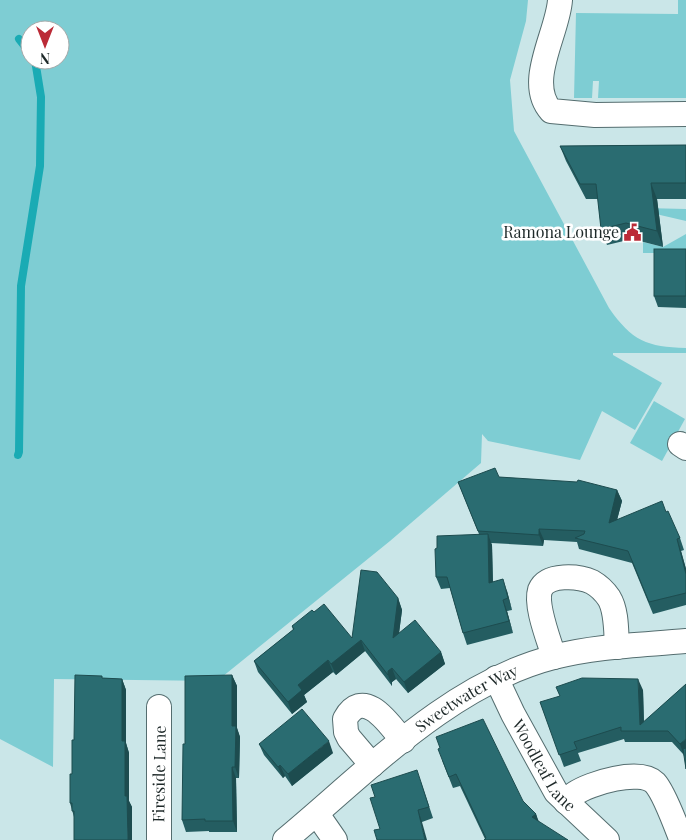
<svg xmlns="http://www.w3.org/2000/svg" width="686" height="840" font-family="'Playfair Display',serif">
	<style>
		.green { fill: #7ecdd3; fill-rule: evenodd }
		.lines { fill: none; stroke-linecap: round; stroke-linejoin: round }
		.stream { stroke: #1aabb4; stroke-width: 8 }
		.minor-casing { stroke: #546d6f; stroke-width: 26 }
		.minor { stroke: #fff; stroke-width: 24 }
		.wall { fill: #245d61 }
		.shaded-wall { fill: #1d4c4f }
		.building { fill: #2a6c71; stroke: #1d4c4f }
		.labels { text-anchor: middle; stroke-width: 5; stroke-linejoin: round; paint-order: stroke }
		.poi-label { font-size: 16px; fill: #1e2929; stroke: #fff; text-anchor: end }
		.street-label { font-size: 16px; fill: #1e2929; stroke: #fff }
	</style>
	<rect width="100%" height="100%" fill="#cae6e8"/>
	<!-- green -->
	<g class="green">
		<path d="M0,0H528L526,21L510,80L514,131L609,308C632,341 647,347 686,348V353H613V355L662,383L635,430L602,411L580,460L488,441L482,434L481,463L390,541L217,681L54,679L53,767L0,739ZM30,30H60V60H30Z"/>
		<polygon points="678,0 686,0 686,98 598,98 599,81 593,81 592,98 574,98 576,13 678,14"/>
		<polygon points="644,208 686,209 686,221 643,211"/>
		<polygon points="686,234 686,253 643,253 643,242 663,247"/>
		<polygon points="654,401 685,419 662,461 630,443"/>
	</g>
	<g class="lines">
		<!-- stream -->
		<g class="stream">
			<polyline points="19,39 30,53"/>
			<polyline points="18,455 19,452 21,286 40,166 41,97 35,60"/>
		</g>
		<defs>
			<g id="minor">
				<path d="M560,0C558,33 525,82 551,111L595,115L686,114"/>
				<polyline points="680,444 686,448"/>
				<path d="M554,657C549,640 535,606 540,590C547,573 579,576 592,582C599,586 605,592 609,598C617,611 616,632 617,647"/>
				<path id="s1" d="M496,678L513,714L556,792L607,840"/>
				<path d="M372,765L349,738L346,732L345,719C364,685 390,725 403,741"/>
				<path d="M566,802C569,800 571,796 574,794C590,783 640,768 655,783C664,793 675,823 680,836"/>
				<polyline points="317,814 335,840"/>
				<polyline points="159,840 159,707"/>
				<path id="s2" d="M285,840C366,773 449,684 554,657C596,646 642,645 686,641"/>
			</g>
		</defs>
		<!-- minor casing -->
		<use href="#minor" class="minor-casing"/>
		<!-- minor -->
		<use href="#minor" class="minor"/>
	</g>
	<!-- wall -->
	<g class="wall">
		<polygon points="686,145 686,199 657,199 663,247 632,239 607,245 601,229 598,199 586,199 566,161 560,146"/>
		<polygon points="686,249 686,308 658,307 654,296"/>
		<polygon points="499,477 617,490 622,501 617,520 666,512 680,538 684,550 681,551 686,569 686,605 653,614 632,563 579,549 577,542 544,540 543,546 491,543 492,545 493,582 507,591 512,610 507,611 513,633 467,645 463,633 450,588 441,589 436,577 479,534 458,482"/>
		<polygon points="398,598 402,610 399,633 441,652 445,664 408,693 396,679 392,682 392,686 365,651 336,675 333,672 304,695 307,702 292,714 258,672 254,661 293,630 292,626 314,612 352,638"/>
		<polygon points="232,675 237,686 237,728 240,737 239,778 236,778 237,832 209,832 209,831 186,832 182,820 185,744"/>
		<polygon points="102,676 102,678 122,679 126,690 126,743 129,753 129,801 132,807 74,817 70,803 74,740"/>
		<polygon points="686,684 683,754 672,742 625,742 624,739 578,753 581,761 564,767 540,702 643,690 644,722"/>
		<polygon points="259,744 333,753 292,786 285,776 283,778 264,755"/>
		<polygon points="442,760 523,801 536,814 538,821 485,839 460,786 453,788"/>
		<polygon points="421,782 433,818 422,822 380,829"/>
	</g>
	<!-- shaded-wall -->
	<g class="shaded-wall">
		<polygon points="651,183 657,199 663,247 657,231"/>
		<polygon points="617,490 622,501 613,535 609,523"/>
		<polygon points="539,529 544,540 543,546 539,535"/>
		<polygon points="488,534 492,545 493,594 489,583"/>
		<polygon points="677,539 681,551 686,569 686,574"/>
		<polygon points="503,579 507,591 512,610 508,598"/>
		<polygon points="398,598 402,610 397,649 393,638"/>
		<polygon points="503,600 507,611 513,633 509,621"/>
		<polygon points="361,640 365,651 336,675 331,664"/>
		<polygon points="441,652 445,664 408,693 404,682"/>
		<polygon points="328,660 333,672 304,695 307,702 292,714 288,702 298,685"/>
		<polygon points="392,668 396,679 392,682 392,686 388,675 388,671"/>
		<polygon points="232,675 237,686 237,728 240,737 239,778 235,767 232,726"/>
		<polygon points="122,679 126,690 126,743 129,753 129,801 132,807 132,840 128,840 125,796 122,741"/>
		<polygon points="638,679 643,690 644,731 640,725"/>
		<polygon points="686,739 686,754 684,756 680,744"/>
		<polygon points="329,741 333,753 292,786 288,774"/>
		<polygon points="280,765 285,776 283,778 278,767"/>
		<polygon points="232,767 236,778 237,832 233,821"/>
		<polygon points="418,810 422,822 427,840 425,840"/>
		<polygon points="536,814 540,825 532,817"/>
	</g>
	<!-- building -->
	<g class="building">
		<polygon points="686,145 686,183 651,183 657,231 626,223 601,229 596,184 580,184 560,146"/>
		<rect x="654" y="249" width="32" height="47"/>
		<polygon points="495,468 499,477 577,482 578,480 617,490 609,523 662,501 666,512 668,511 680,538 677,539 686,574 686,593 649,602 628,551 575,538 584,534 585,531 539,529 539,535 478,531 458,482"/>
		<polygon points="488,534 489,583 503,579 508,598 503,600 509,621 463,633 447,577 436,577 435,549 437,548 437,536"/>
		<polygon points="361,570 377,572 398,598 393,638 415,620 441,652 404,682 392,668 388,671 388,675 361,640 331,664 328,660 298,685 302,690 288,702 254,661 294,629 292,626 312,610 314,612 324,604 352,638"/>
		<polygon points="75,675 102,676 102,678 122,679 122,741 125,741 125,796 127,796 128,840 74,840 74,811 72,811 72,803 70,803 70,774 72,774 72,740 74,740"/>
		<polygon points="232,675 232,726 236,726 235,767 232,767 233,821 205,821 205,819 182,820 183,744 185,744 185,676"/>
		<polygon points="582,678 638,679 640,725 686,684 686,739 680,744 668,731 621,731 621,727 574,742 577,749 559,755 540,702 560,696 556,687"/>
		<polygon points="302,709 329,741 288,774 280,765 278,767 259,744"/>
		<polygon points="483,719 523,801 536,814 532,817 568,840 484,840 486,838 456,774 449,777 438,749 440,748 436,737"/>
		<polygon points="686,748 686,769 683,749"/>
		<polygon points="417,770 429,807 418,810 425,840 377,840 374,830 380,829 370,798 375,797 371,785"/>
	</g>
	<!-- icons -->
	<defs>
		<symbol id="civic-bare" viewBox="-9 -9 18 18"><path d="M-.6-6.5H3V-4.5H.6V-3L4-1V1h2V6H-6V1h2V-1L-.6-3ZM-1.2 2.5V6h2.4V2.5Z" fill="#bb2b37" stroke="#fff" stroke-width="2.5" paint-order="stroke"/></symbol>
	</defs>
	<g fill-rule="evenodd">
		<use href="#civic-bare" x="620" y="220" width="25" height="25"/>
	</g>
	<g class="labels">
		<!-- poi labels -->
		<g class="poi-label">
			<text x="619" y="238">Ramona Lounge</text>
		</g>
		<!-- street labels -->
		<g class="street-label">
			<text dy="6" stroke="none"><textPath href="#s2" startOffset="231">Sweetwater Way</textPath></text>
			<text dy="6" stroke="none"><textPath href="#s1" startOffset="100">Woodleaf Lane</textPath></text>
			<text transform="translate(159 774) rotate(-89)" y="6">Fireside Lane</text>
		</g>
	</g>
	<!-- north arrow -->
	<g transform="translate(45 45) rotate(180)"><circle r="24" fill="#ffffff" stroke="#a5a9a9"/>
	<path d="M0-4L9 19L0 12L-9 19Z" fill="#bb2b37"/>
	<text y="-8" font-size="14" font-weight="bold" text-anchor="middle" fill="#1e2929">N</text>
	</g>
</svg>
